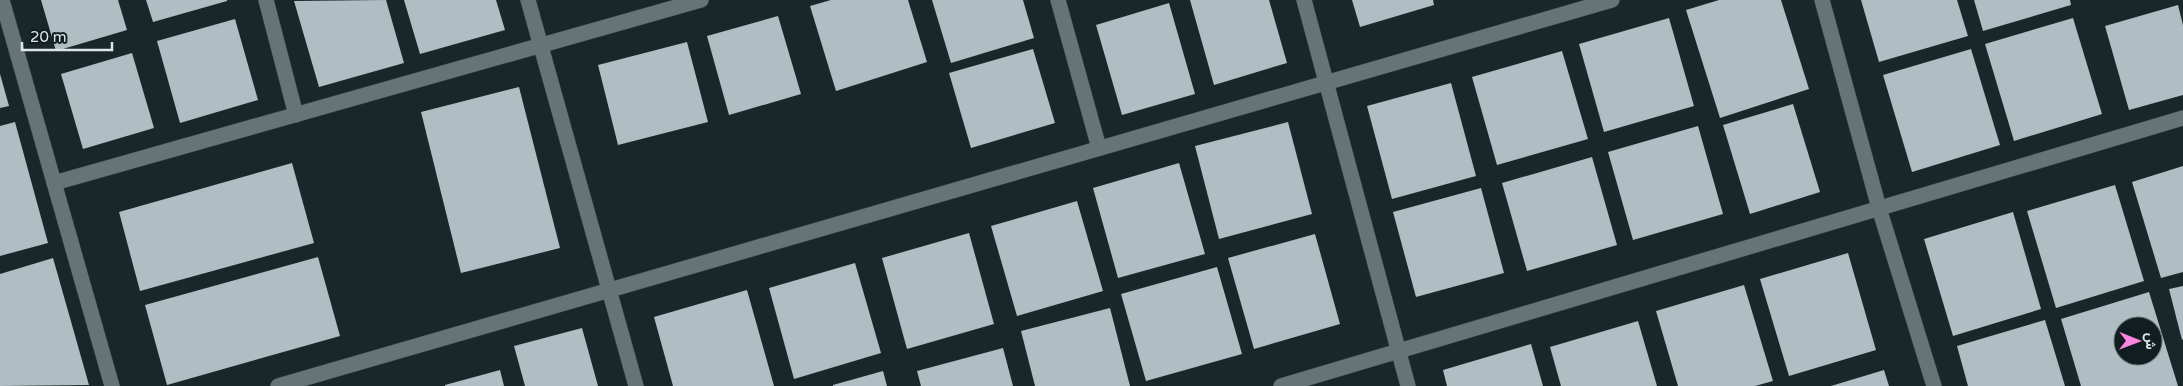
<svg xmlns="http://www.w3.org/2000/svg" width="2183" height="386" font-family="'Varela Round',Vazirmatn,sans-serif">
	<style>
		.building { fill: #afbec2; fill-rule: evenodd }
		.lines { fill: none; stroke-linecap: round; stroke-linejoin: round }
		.minor-casing { stroke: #394345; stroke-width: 16 }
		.minor { stroke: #667477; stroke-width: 15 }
	</style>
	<rect width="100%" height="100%" fill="#1a272a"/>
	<!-- building -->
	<g class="building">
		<polygon points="41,0 118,0 127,30 56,51"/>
		<polygon points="146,0 227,0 227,1 153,22"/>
		<polygon points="386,0 404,63 319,87 294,1"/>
		<polygon points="404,0 496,0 505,30 420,54"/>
		<polygon points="831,0 908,0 927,62 836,91 810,6"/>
		<polygon points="932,0 1023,0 1034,38 951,63"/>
		<polygon points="1190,0 1269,0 1287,63 1214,85"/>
		<polygon points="1352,0 1433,0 1434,5 1360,27"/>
		<polygon points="1719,0 1781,0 1809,89 1720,118 1686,10"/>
		<polygon points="1861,0 1957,0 1968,36 1879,62"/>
		<polygon points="1974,0 2070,0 2071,5 1983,31"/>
		<polygon points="1169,3 1195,94 1122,115 1096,25"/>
		<polygon points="2178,5 2183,25 2183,95 2129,110 2105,26"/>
		<polygon points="778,16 801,94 729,115 707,36"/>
		<polygon points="1669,18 1694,106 1604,132 1579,44"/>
		<polygon points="2073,18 2102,114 2014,141 1985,44"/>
		<polygon points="235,19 258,100 180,123 157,41"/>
		<polygon points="687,42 708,122 618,145 598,65"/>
		<polygon points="1033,49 1055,123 971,148 949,73"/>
		<polygon points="1971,49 2000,145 1912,172 1883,75"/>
		<polygon points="1562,51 1588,139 1497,165 1472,77"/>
		<polygon points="132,53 154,128 83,149 61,74"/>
		<polygon points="0,74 9,106 0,108"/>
		<polygon points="1451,83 1476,176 1392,199 1367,106"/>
		<polygon points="519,87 560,248 461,273 421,112"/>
		<polygon points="1793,104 1820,192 1750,214 1723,125"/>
		<polygon points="15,122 48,243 0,256 0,126"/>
		<polygon points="1288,122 1312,214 1219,239 1195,146"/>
		<polygon points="1698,126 1723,214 1633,240 1608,152"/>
		<polygon points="1592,157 1617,245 1527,271 1502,183"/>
		<polygon points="292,163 314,243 140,291 119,212"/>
		<polygon points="1179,163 1205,254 1118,278 1093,188"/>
		<polygon points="2183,166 2183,272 2161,278 2132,182"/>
		<polygon points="2115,185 2144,281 2056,308 2027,211"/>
		<polygon points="1481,188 1504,273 1416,297 1393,212"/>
		<polygon points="1077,201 1103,291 1017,316 991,226"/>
		<polygon points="2013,212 2041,309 1953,336 1924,239"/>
		<polygon points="969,233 994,324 907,349 882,258"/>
		<polygon points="1315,234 1340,324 1254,349 1228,258"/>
		<polygon points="1848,253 1876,350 1789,376 1760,279"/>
		<polygon points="318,257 340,336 167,385 145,305"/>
		<polygon points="53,258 89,385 0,386 0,274"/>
		<polygon points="855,263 881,353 794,379 769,288"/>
		<polygon points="1217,267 1242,354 1146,381 1121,294"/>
		<polygon points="1744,285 1773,381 1755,386 1678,386 1656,311"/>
		<polygon points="2183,286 2183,339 2182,340 2169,289"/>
		<polygon points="747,290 774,386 673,386 654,317"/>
		<path d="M2149,292L2178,386H2081L2061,319ZM2123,326H2153V356H2123Z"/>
		<polygon points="1110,308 1130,386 1035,386 1021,331"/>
		<polygon points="2045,320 2065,386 1968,386 1957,346"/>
		<polygon points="1638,321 1657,386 1561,386 1550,347"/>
		<polygon points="582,328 598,386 525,386 514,346"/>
		<polygon points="1531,344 1543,386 1447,386 1443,370"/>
		<polygon points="1003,348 1013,386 921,386 917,371"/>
		<polygon points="500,370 504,386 445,386 445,385"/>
		<polygon points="1884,370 1889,386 1831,386"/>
		<polygon points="883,371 887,386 833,386 833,385"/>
	</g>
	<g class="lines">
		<defs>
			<g id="minor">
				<polyline points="2,0 112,386"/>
				<polyline points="266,0 296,115"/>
				<polyline points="528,0 636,386"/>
				<polyline points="1058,0 1099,148"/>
				<polyline points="1304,0 1408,386"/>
				<polyline points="1822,0 1879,208 1934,386"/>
				<polyline points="54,183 701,0"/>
				<polyline points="278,386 1612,0"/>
				<polyline points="1281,386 2183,118"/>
			</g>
		</defs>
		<!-- minor casing -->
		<use href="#minor" class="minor-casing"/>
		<!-- minor -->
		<use href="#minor" class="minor"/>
	</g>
	<!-- north arrow -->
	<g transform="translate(2138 341) rotate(91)"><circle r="24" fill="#111d20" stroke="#636d70"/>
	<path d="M0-4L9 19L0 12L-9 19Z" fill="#fe85e0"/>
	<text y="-8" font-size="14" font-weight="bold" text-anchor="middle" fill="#dfe6e8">ش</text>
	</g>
	<!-- scale -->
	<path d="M22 42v8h90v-8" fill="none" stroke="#dfe6e8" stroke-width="2.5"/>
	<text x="30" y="42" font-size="15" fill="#dfe6e8" stroke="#111d20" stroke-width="4" paint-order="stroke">20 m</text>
</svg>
